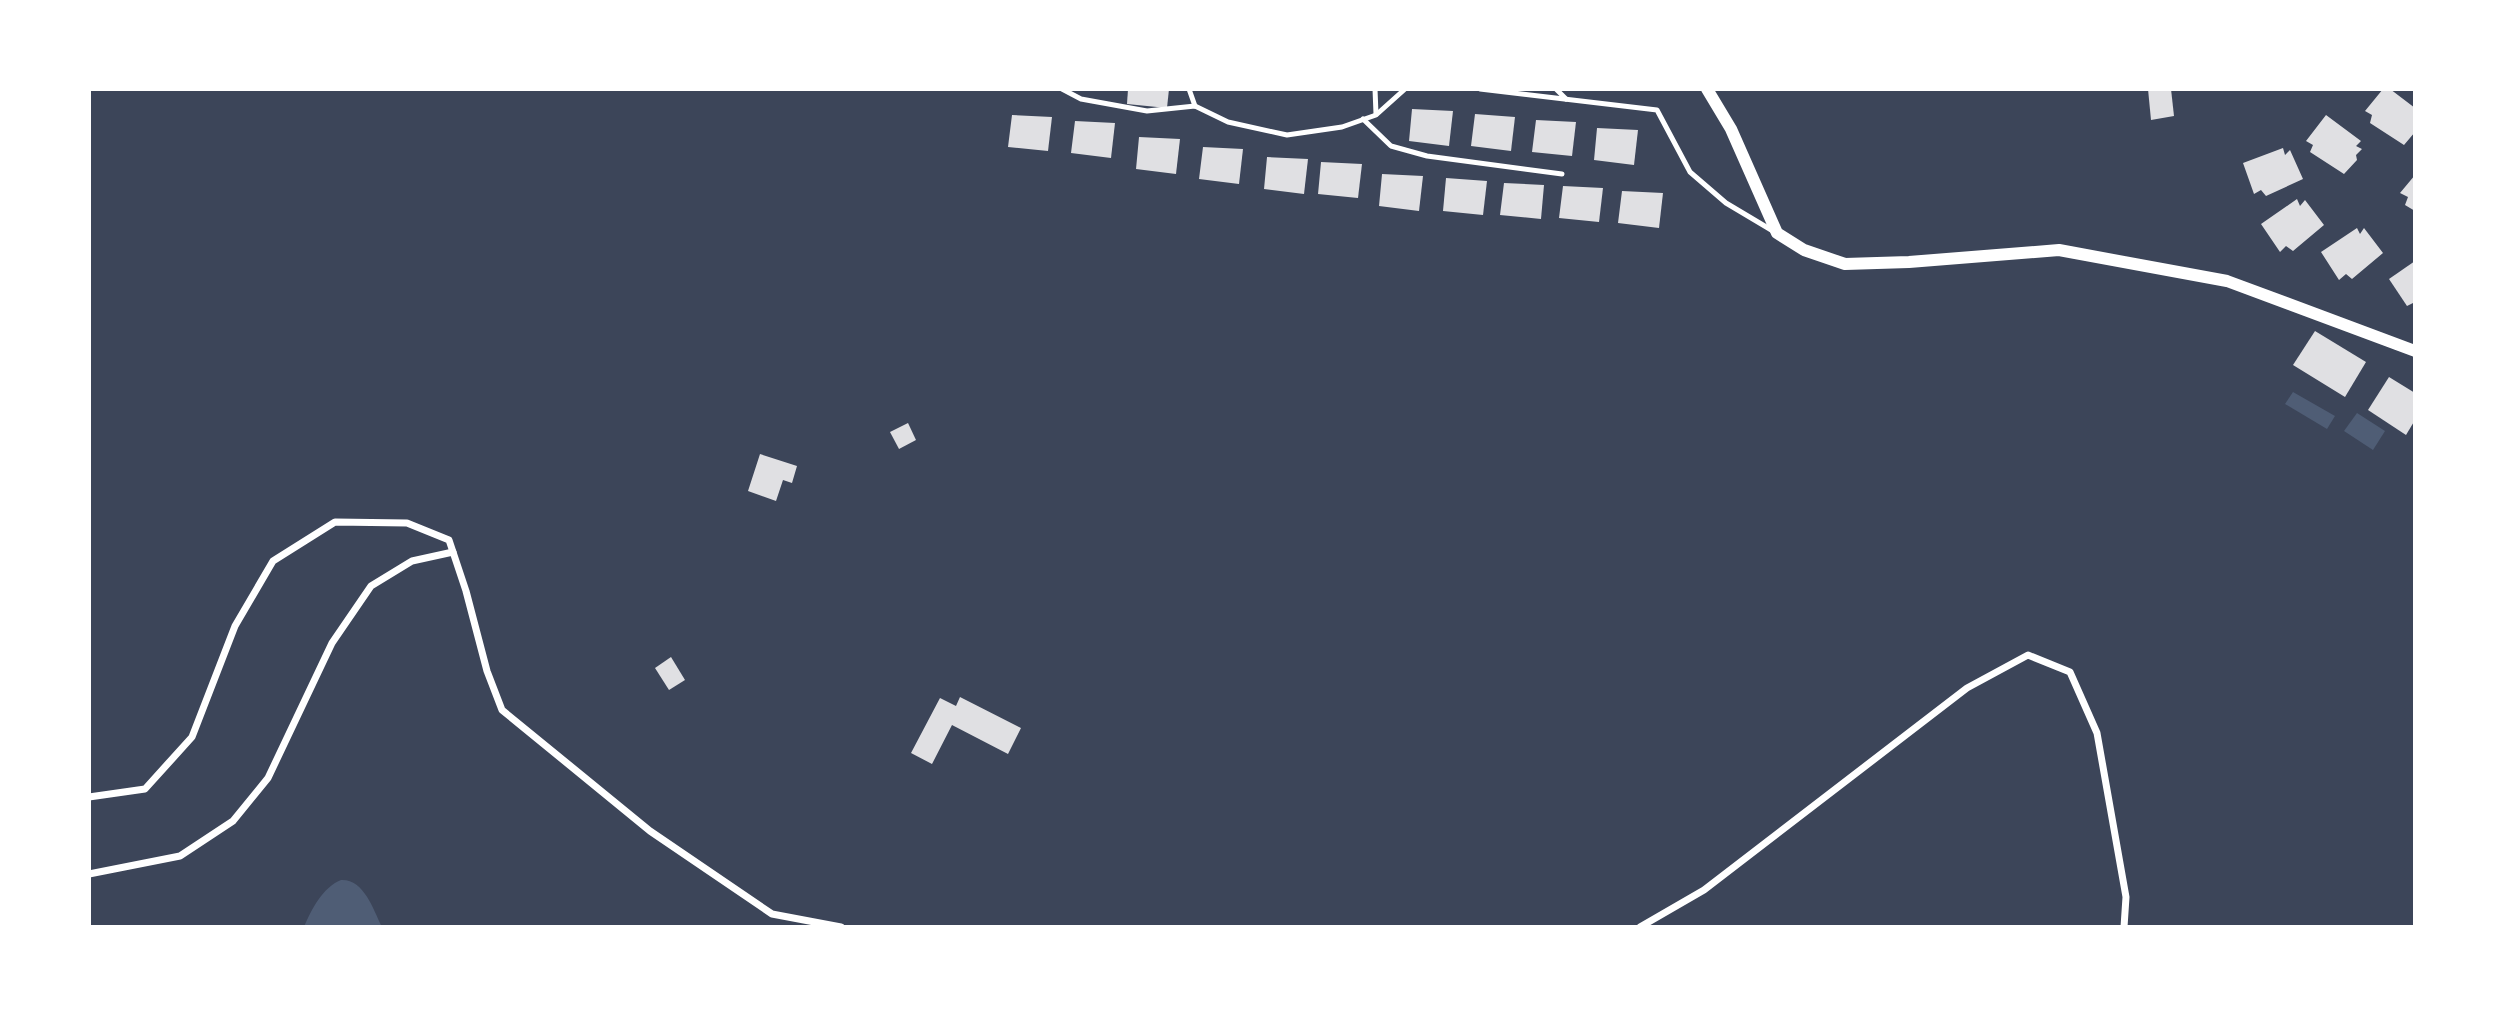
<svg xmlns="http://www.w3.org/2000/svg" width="2504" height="1016" font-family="'PT Sans',sans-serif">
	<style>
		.green { fill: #3c4559 }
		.water { fill: #4f5d75 }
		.building { fill: #e0e0e3 }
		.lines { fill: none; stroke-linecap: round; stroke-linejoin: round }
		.service { stroke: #fff; stroke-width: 5 }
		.minor { stroke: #fff; stroke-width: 7 }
		.tertiary { stroke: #fff; stroke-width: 12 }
	</style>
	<rect width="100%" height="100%" fill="#2d3142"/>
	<!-- green -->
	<rect class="green" x="89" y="89" width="2326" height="838"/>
	<!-- water -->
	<g class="water">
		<polygon points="2293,392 2335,416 2327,429 2285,404"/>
		<polygon points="2357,413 2385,431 2373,450 2344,431"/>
		<path d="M341,880C364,879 373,909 382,927H304C311,910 323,887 341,880Z"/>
	</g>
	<!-- building -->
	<g class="building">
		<polygon points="1128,89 1169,89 1167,108 1127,104"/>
		<polygon points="2148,89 2171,89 2174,116 2151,120"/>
		<polygon points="2383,89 2390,89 2415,108 2415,132 2404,145 2370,123 2372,115 2365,111"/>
		<polygon points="1412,109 1453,111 1449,146 1409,141"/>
		<polygon points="1475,114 1515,117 1511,151 1471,146"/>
		<polygon points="1012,115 1052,117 1048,151 1008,147"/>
		<polygon points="2326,115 2361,141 2356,146 2362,149 2356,155 2357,160 2344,174 2310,152 2313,145 2306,141"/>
		<polygon points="1536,120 1576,122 1572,156 1532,152"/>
		<polygon points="1075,121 1115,123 1111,158 1071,153"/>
		<polygon points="1597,128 1638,130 1634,165 1594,160"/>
		<polygon points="1139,137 1180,139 1176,174 1136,169"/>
		<polygon points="1203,147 1243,149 1239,184 1199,179"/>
		<polygon points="2283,148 2285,155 2290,150 2303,179 2266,196 2261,190 2254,194 2243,163"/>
		<polygon points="1267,157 1308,159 1304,194 1264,189"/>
		<polygon points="1321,162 1362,164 1358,198 1318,194"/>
		<polygon points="1382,174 1423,176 1419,211 1379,206"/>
		<polygon points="2415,175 2415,211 2405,205 2408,197 2400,193"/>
		<polygon points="1446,178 1487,181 1483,215 1443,211"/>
		<polygon points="1504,183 1544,185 1541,219 1500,215"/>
		<polygon points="1563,186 1603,188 1599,222 1559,218"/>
		<polygon points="1622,191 1663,193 1659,228 1618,223"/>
		<polygon points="2297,199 2300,206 2305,200 2324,225 2293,251 2286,246 2280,252 2261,224"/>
		<polygon points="2357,228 2360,234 2364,228 2383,253 2352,279 2346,274 2339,280 2321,252"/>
		<polygon points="2415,261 2415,302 2407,306 2389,279"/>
		<polygon points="2315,331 2366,362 2345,397 2293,365"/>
		<polygon points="2389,377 2415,393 2415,420 2406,435 2368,410"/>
		<polygon points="908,423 916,440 899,449 890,432"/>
		<polygon points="760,454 797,466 792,483 783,480 776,501 748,491"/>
		<polygon points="671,657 685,680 669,690 655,668"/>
		<polygon points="960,697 1021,728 1008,754 952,725 932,764 911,753 940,698 956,706"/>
	</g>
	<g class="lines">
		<!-- service -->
		<g class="service">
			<polyline points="1062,89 1081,99 1147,111 1195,106 1228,122 1287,135 1342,127 1376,115 1405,89"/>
			<polyline points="1189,89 1195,106"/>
			<polyline points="1375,89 1376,114"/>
			<polyline points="1480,89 1657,110 1690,172 1726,203 1773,231"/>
			<polyline points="1556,89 1566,99"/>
			<polyline points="1363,119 1391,146 1427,156 1562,174"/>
		</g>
		<!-- minor -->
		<g class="minor">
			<polyline points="89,797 145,789 192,737 235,626 273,561 335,522 407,523 449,540 466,591 487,671 502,710 650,831 772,914 841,927"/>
			<polyline points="89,874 180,856 233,821 268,778 332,643 371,586 412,561 453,552"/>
			<polyline points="1640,927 1704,890 1967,688 2028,655 2070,672 2097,733 2126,897 2124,927"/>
		</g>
		<!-- tertiary -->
		<polyline class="tertiary" points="1707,89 1731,129 1777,233 1804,250 1845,264 1909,262 2059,250 2227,281 2415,351"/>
	</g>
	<!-- border -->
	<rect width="2504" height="1016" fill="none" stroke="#ffffff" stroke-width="182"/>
</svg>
